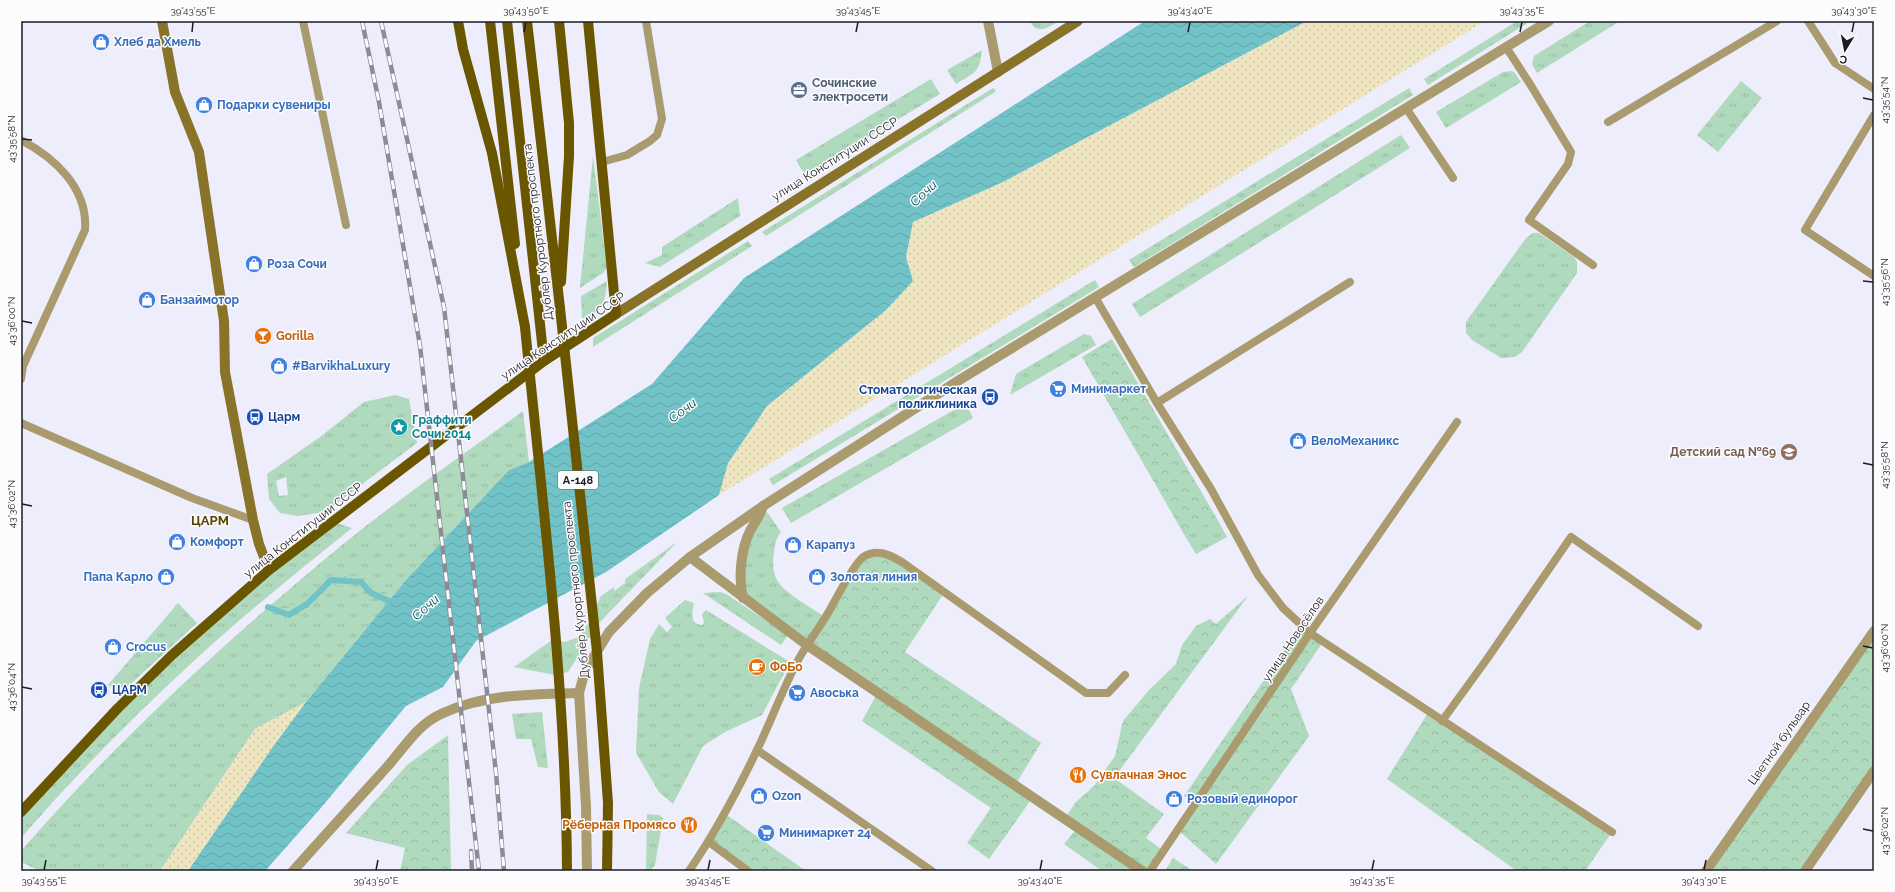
<svg xmlns="http://www.w3.org/2000/svg" width="1895" height="892" font-family="Raleway,sans-serif">
	<style>
		.grass { fill: url(#grass-tufts); fill-rule: evenodd }
		.forest { fill: url(#forest-crowns) }
		.wetland { fill: url(#wetland-marsh) }
		.sand { fill: url(#sand-dots) }
		.water { fill: url(#water-waves) }
		.lines { fill: none; stroke-linecap: round; stroke-linejoin: round }
		.stream { stroke: #71c3c7; stroke-width: 6 }
		.service { stroke: #aa9b6f; stroke-width: 8 }
		.minor { stroke: #aa9b6f; stroke-width: 10 }
		.tertiary { stroke: #aa9b6f; stroke-width: 10 }
		.secondary { stroke: #887329; stroke-width: 10 }
		.primary { stroke: #6b5600; stroke-width: 10 }
		.rail-casing { stroke: #8c8b98; stroke-width: 4.5 }
		.rail { stroke: #fcfcfc; stroke-width: 3; stroke-dasharray: 9; stroke-linecap: butt }
		.primary-bridge { stroke: #6b5600; stroke-width: 10 }
		.ticks { fill: none; stroke: #1d1b28; stroke-width: 1.5 }
		.labels { text-anchor: middle; stroke-width: 3; stroke-linejoin: round; paint-order: stroke }
		.shield { fill: #fcfcfc; stroke: #605e68; stroke-width: 1 }
		.shield-label { font-size: 11px; font-weight: bold; fill: #1d1b28 }
		.shop-label { font-size: 12px; font-weight: bold; fill: #366cbe; stroke: #fcfcfc; text-anchor: start }
		.service-label { font-size: 12px; font-weight: bold; fill: #4e5e75; stroke: #fcfcfc; text-anchor: start }
		.street-label { font-size: 12px; fill: #1d1b28; stroke: #fcfcfc }
		.food-label { font-size: 12px; font-weight: bold; fill: #c56008; stroke: #fcfcfc; text-anchor: start }
		.transit-label { font-size: 12px; font-weight: bold; fill: #164399; stroke: #fcfcfc; text-anchor: start }
		.culture-label { font-size: 12px; font-weight: bold; fill: #0d838f; stroke: #fcfcfc; text-anchor: start }
		.education-label { font-size: 12px; font-weight: bold; fill: #785e54; stroke: #fcfcfc; text-anchor: end }
		.water-label { font-size: 13px; font-style: italic; fill: #004f52; stroke: #fcfcfc }
		.neighbourhood-label { font-size: 13px; font-weight: bold; fill: #524400; stroke: #fcfcfc }
		.neatline { fill: none; stroke: #1d1b28; stroke-width: 1.5 }
		.ticks-label { font-size: 10px; text-anchor: middle; fill: #1d1b28 }
	</style>
	<defs>
		<pattern id="grass-tufts" width="24" height="20" patternUnits="userSpaceOnUse"><rect width="24" height="20" fill="#afdabd"/><path d="M3 7l-1-3M5 7V3M7 7l1-3M15 17l-1-3M17 17v-4M19 17l1-3" fill="none" stroke="#96baa2"/></pattern>
		<pattern id="forest-crowns" width="20" height="18" patternUnits="userSpaceOnUse"><rect width="20" height="18" fill="#afdabd"/><path d="M2 6a3 3 0 1 1 6 0M12 15a3 3 0 1 1 6 0" fill="none" stroke="#96baa2"/></pattern>
		<pattern id="wetland-marsh" width="20" height="14" patternUnits="userSpaceOnUse"><rect width="20" height="14" fill="#afdabd"/><path d="M1 5h8M5 5V1M11 12h8M15 12V8" fill="none" stroke="#96baa2"/></pattern>
		<pattern id="sand-dots" width="8" height="8" patternUnits="userSpaceOnUse"><rect width="8" height="8" fill="#efe5c0"/><path d="M2 2h.1M6 6h.1" fill="none" stroke="#ccc4a5" stroke-width="1.8" stroke-linecap="round"/></pattern>
		<pattern id="water-waves" width="16" height="10" patternUnits="userSpaceOnUse"><rect width="16" height="10" fill="#71c3c7"/><path d="M0 5q4-4 8 0t8 0" fill="none" stroke="#61a7ab"/></pattern>
	</defs>
	<rect width="100%" height="100%" fill="#eeedfb"/>
	<!-- grass -->
	<g class="grass">
		<path d="M1059,21C1049,27 1037,36 1030,21Z"/>
		<polygon points="1517,21 1531,21 1428,85 1424,79"/>
		<polygon points="1590,21 1620,21 1537,73 1532,64 1534,56"/>
		<path d="M982,50C980,73 974,73 956,84L947,70Z"/>
		<polygon points="1512,71 1515,73 1521,82 1446,128 1436,112 1503,72"/>
		<polygon points="931,79 940,94 805,175 796,160"/>
		<polygon points="1741,81 1762,98 1718,152 1697,135"/>
		<polygon points="993,88 996,90 995,92 766,236 762,232"/>
		<polygon points="1409,88 1413,95 1134,267 1129,260"/>
		<polygon points="1401,135 1410,148 1140,317 1132,304"/>
		<polygon points="593,156 607,268 603,273 580,288"/>
		<polygon points="738,198 740,216 660,267 645,263 662,255 662,247"/>
		<polygon points="1533,233 1539,233 1574,257 1577,262 1577,273 1522,352 1515,357 1501,358 1472,340 1466,333 1466,322 1526,238"/>
		<polygon points="748,241 752,246 593,347 593,338"/>
		<polygon points="1095,280 1099,287 773,485 769,479"/>
		<path d="M607,281C605,305 603,309 582,321L581,296Z"/>
		<polygon points="1084,334 1091,336 1096,345 1010,395 1016,374"/>
		<path d="M395,395L409,399L417,443L325,512L297,516L280,513L269,499L267,474L320,437L364,402ZM286,477L288,495L279,496L276,481Z"/>
		<polygon points="961,406 968,408 973,418 791,523 782,508"/>
		<path d="M523,411L529,462L509,470L406,580L306,702L255,729L160,871H40L21,862V851C119,738 231,636 347,541C404,495 464,454 523,411Z"/>
		<path d="M767,512L781,532C776,538 775,545 774,552C773,561 772,571 777,580C784,593 812,608 825,617L807,645L745,600L743,556L760,516Z"/>
		<polygon points="1216,517 1227,537 1196,554 1185,536"/>
		<path d="M334,522L352,528C310,562 267,596 226,632C154,696 84,765 21,838V812L172,655Z"/>
		<polygon points="677,542 600,622 568,672 555,675 514,667 552,640 565,642 579,637 590,620 601,596 614,587 614,591 625,583 625,579"/>
		<polygon points="720,592 726,594 788,635 781,645 703,593"/>
		<path d="M685,600L694,603C692,613 689,623 702,625L704,623L702,614L706,610L790,662L762,715L725,732L703,746L673,804L659,792L636,753L639,688L650,639L659,624L667,632L672,627L665,618Z"/>
		<polygon points="178,603 197,623 121,693 108,685"/>
		<polygon points="542,712 548,768 538,767 531,739 516,739 512,714"/>
		<polygon points="647,814 659,815 663,818 655,865 650,871 646,871"/>
		<polygon points="1078,827 1142,871 1102,871 1064,844"/>
	</g>
	<!-- forest -->
	<g class="forest">
		<polygon points="1112,339 1216,517 1185,536 1082,357"/>
		<polygon points="889,554 944,593 905,652 1041,743 1015,785 1033,797 989,859 967,843 991,808 862,721 878,692 807,645 863,558"/>
		<polygon points="1248,596 1114,778 1164,814 1146,838 1164,851 1149,871 1065,818 1076,802 1094,786 1115,756 1123,721 1149,690 1176,664 1182,645 1196,626 1210,619 1216,624"/>
		<polygon points="1302,625 1323,642 1291,689 1309,736 1216,864 1178,830 1196,803 1184,796"/>
		<polygon points="1874,631 1874,771 1805,871 1706,871"/>
		<polygon points="1429,711 1612,832 1585,871 1517,871 1387,779"/>
		<polygon points="448,735 451,871 400,871 405,848 346,833 407,765"/>
		<polygon points="724,813 806,871 748,871 709,842"/>
		<polygon points="1173,858 1193,871 1165,871"/>
	</g>
	<!-- wetland -->
	<path class="wetland" d="M330,576H363L369,584L393,596L384,607L363,597L361,587L331,585C323,593 299,622 288,620C280,618 272,613 264,610L273,603C278,604 284,607 289,606C302,605 320,585 330,576Z"/>
	<!-- sand -->
	<g class="sand">
		<polygon points="1307,21 1485,21 719,495 728,463 767,406 886,310 913,281 906,257 913,222 1003,182"/>
		<polygon points="306,702 272,748 188,871 160,871 255,729"/>
	</g>
	<!-- water -->
	<polygon class="water" points="1145,21 1307,21 1003,182 913,222 906,257 913,281 886,310 767,406 728,463 719,495 606,572 476,641 443,687 406,706 320,809 265,871 188,871 272,748 306,702 406,580 509,470 529,462 652,384 744,278"/>
	<g class="lines">
		<!-- stream -->
		<polyline class="stream" points="268,607 289,615 307,604 331,580 361,582 371,593 389,601"/>
		<!-- service -->
		<g class="service">
			<polyline points="303,21 346,225"/>
			<polyline points="1808,21 1835,63 1874,89"/>
			<polyline points="1506,47 1530,84 1571,152 1568,164 1529,220 1593,265"/>
			<polyline points="1406,108 1453,178"/>
			<polyline points="1874,115 1805,230 1874,276"/>
			<polyline points="1608,122 1777,21"/>
			<path d="M21,140C55,158 88,188 85,230L23,366L21,379"/>
			<polyline points="602,162 627,155 650,141 657,135 662,119 646,21"/>
			<polyline points="1095,297 1157,403 1211,489 1258,575 1283,608 1310,633 1612,832"/>
			<polyline points="1157,403 1350,282"/>
			<polyline points="21,423 192,498 253,520"/>
			<polyline points="1442,721 1487,659 1571,537 1698,626"/>
			<polyline points="757,750 932,871"/>
			<polyline points="709,842 748,871"/>
			<path d="M689,871C715,833 737,792 757,750C771,721 782,691 797,662C806,645 818,630 828,613C836,600 852,566 863,557C877,548 890,555 902,562L1086,693H1108L1125,675"/>
			<polyline points="1150,871 1310,633 1457,422"/>
		</g>
		<!-- minor -->
		<g class="minor">
			<polyline points="988,21 998,72"/>
			<polyline points="690,557 807,645 1142,871"/>
			<path d="M743,598C738,578 741,549 750,531C755,522 760,516 763,506"/>
			<path d="M293,871C324,836 356,801 387,767C404,748 417,725 441,714C483,694 533,694 579,693"/>
			<polyline points="1706,871 1874,631"/>
			<polyline points="1805,871 1874,771"/>
		</g>
		<!-- tertiary -->
		<polyline class="tertiary" points="587,871 586,807 579,693 585,671 609,632 647,593 690,557 763,506 961,379 1549,21"/>
		<!-- secondary -->
		<g class="secondary">
			<polyline points="162,21 175,92 199,152 224,321 225,372 253,520 259,544 269,570"/>
			<polyline points="616,314 1078,21"/>
		</g>
		<!-- primary -->
		<g class="primary">
			<polyline points="458,21 463,49 492,153 525,327"/>
			<polyline points="490,21 515,244"/>
			<polyline points="507,21 544,361"/>
			<polyline points="527,21 560,308"/>
			<polyline points="559,21 569,123 569,156 561,282"/>
			<polyline points="21,812 118,708 172,655 269,570 544,361 616,314 588,21"/>
		</g>
		<defs>
			<g id="rail">
				<polyline points="362,21 379,102 420,346 479,871"/>
				<polyline points="381,21 444,307 496,773 504,871"/>
				<polyline points="471,851 472,871"/>
			</g>
		</defs>
		<!-- rail casing -->
		<use href="#rail" class="rail-casing"/>
		<!-- rail -->
		<use href="#rail" class="rail"/>
		<!-- primary-bridge -->
		<g class="primary-bridge">
			<polyline points="560,308 597,652 608,803 607,871"/>
			<path d="M525,327C543,508 566,689 567,871"/>
		</g>
	</g>
	<!-- ticks -->
	<path class="ticks" d="M192,32L193,22M524,32L526,22M856,32L858,22M1188,32L1190,22M1520,32L1522,22M1852,32L1854,22M1863,98L1873,100M22,139L32,140M1863,281L1873,282M22,321L32,323M1863,463L1873,465M22,504L32,506M1863,646L1873,648M22,687L32,689M1863,829L1873,831M44,870L46,860M376,870L378,860M708,870L710,860M1040,870L1042,860M1372,870L1374,860M1704,870L1706,860"/>
	<!-- icons -->
	<defs>
		<symbol id="shop-disc" viewBox="-11 -11 22 22"><circle r="9.5" fill="#3f7fe0" stroke="#fcfcfc"/><path d="M-5-2.5h2.3a2.7 3.5 0 0 1 5.4 0H5L5.5 6h-11ZM-1.5-2.5h3a1.5 2.3 0 0 0-3 0Z" fill="#fff"/></symbol>
		<symbol id="office-disc" viewBox="-11 -11 22 22"><circle r="9.5" fill="#5c6f8a" stroke="#fcfcfc"/><path d="M-6-3h4V-5.5h4V-3h4V5H-6ZM-1-4.5V-3h2v-1.5ZM-6 0V1H6V0Z" fill="#fff"/></symbol>
		<symbol id="bar-disc" viewBox="-11 -11 22 22"><circle r="9.5" fill="#e8710a" stroke="#fcfcfc"/><path d="M-6-5H6L.8 .8V4.5H3.5V6h-7V4.5H-.8V.8Z" fill="#fff"/></symbol>
		<symbol id="supermarket-disc" viewBox="-11 -11 22 22"><circle r="9.5" fill="#3f7fe0" stroke="#fcfcfc"/><path d="M-6-5.5h2.5l.6 2H6L4.5 2H-2.5L-4.4-4H-6ZM-1.5 3.2a1.3 1.3 0 1 0 .1 0ZM3 3.2a1.3 1.3 0 1 0 .1 0Z" fill="#fff"/></symbol>
		<symbol id="bus-disc" viewBox="-11 -11 22 22"><circle r="9.5" fill="#1a4fb4" stroke="#fcfcfc"/><path d="M-5-6H5V4H4V6H2V4H-2V6H-4V4H-5ZM-3.5-4V0h7V-4ZM-3.5 1.2v1.5H-2V1.2ZM2 1.2v1.5H3.5V1.2Z" fill="#fff"/></symbol>
		<symbol id="sight-disc" viewBox="-11 -11 22 22"><circle r="9.5" fill="#0f9aa8" stroke="#fcfcfc"/><path d="M0-6L1.8-2.2L6-1.7L2.9 1.2L3.7 5.4L0 3.3L-3.7 5.4L-2.9 1.2L-6-1.7L-1.8-2.2Z" fill="#fff"/></symbol>
		<symbol id="school-disc" viewBox="-11 -11 22 22"><circle r="9.5" fill="#8d6e63" stroke="#fcfcfc"/><path d="M0-5L7-2L0 1L-7-2ZM-4 1L0 2.5L4 1V4Q0 6-4 4Z" fill="#fff"/></symbol>
		<symbol id="cafe-disc" viewBox="-11 -11 22 22"><circle r="9.5" fill="#e8710a" stroke="#fcfcfc"/><path d="M-5.5-4.5H6V0H3Q3 3.5 0 3.5H-2.5Q-5.5 3.5-5.5 0ZM3-3.2v2h1.7v-2ZM-6 4.5H4V6H-6Z" fill="#fff"/></symbol>
		<symbol id="restaurant-disc" viewBox="-11 -11 22 22"><circle r="9.5" fill="#e8710a" stroke="#fcfcfc"/><path d="M-5-6h1v4h1v-4h1v4h1v-4h1v5L-1.5 .5V6h-2V.5L-5-1ZM5-6V6H3V1.5H1.5Q1.5-4 5-6Z" fill="#fff"/></symbol>
	</defs>
	<g fill-rule="evenodd">
		<use href="#shop-disc" x="91" y="32" width="20" height="20"/>
		<use href="#office-disc" x="789" y="80" width="20" height="20"/>
		<use href="#shop-disc" x="194" y="95" width="20" height="20"/>
		<use href="#shop-disc" x="244" y="254" width="20" height="20"/>
		<use href="#shop-disc" x="137" y="290" width="20" height="20"/>
		<use href="#bar-disc" x="253" y="326" width="20" height="20"/>
		<use href="#shop-disc" x="269" y="356" width="20" height="20"/>
		<use href="#supermarket-disc" x="1048" y="379" width="20" height="20"/>
		<use href="#bus-disc" x="980" y="387" width="20" height="20"/>
		<use href="#bus-disc" x="245" y="407" width="20" height="20"/>
		<use href="#sight-disc" x="389" y="417" width="20" height="20"/>
		<use href="#shop-disc" x="1288" y="431" width="20" height="20"/>
		<use href="#school-disc" x="1779" y="442" width="20" height="20"/>
		<use href="#shop-disc" x="167" y="532" width="20" height="20"/>
		<use href="#shop-disc" x="783" y="535" width="20" height="20"/>
		<use href="#shop-disc" x="156" y="567" width="20" height="20"/>
		<use href="#shop-disc" x="807" y="567" width="20" height="20"/>
		<use href="#shop-disc" x="103" y="637" width="20" height="20"/>
		<use href="#cafe-disc" x="747" y="657" width="20" height="20"/>
		<use href="#bus-disc" x="89" y="680" width="20" height="20"/>
		<use href="#supermarket-disc" x="787" y="683" width="20" height="20"/>
		<use href="#restaurant-disc" x="1068" y="765" width="20" height="20"/>
		<use href="#shop-disc" x="749" y="786" width="20" height="20"/>
		<use href="#shop-disc" x="1164" y="789" width="20" height="20"/>
		<use href="#restaurant-disc" x="679" y="815" width="20" height="20"/>
		<use href="#supermarket-disc" x="756" y="823" width="20" height="20"/>
	</g>
	<g class="labels">
		<!-- shield labels -->
		<rect class="shield" x="558" y="471" width="40" height="18" rx="3"/>
		<g class="shield-label">
			<text x="578" y="484">А-148</text>
		</g>
		<!-- shop labels -->
		<g class="shop-label">
			<text x="114" y="46">Хлеб да Хмель</text>
			<text x="217" y="109">Подарки сувениры</text>
			<text x="267" y="268">Роза Сочи</text>
			<text x="160" y="304">Банзаймотор</text>
			<text x="292" y="370">#BarvikhaLuxury</text>
			<text x="1071" y="393">Минимаркет</text>
			<text x="1311" y="445">ВелоМеханикс</text>
			<text x="190" y="546">Комфорт</text>
			<text x="806" y="549">Карапуз</text>
			<text x="153" y="581" text-anchor="end">Папа Карло</text>
			<text x="830" y="581">Золотая линия</text>
			<text x="126" y="651">Crocus</text>
			<text x="810" y="697">Авоська</text>
			<text x="772" y="800">Ozon</text>
			<text x="1187" y="803">Розовый единорог</text>
			<text x="779" y="837">Минимаркет 24</text>
		</g>
		<!-- service labels -->
		<g class="service-label">
			<text x="812" y="87">Сочинские<tspan x="812" dy="14">электросети</tspan></text>
		</g>
		<!-- street labels -->
		<g class="street-label">
			<text transform="translate(835 159) rotate(-32)" y="4">улица Конституции СССР</text>
			<text transform="translate(538 232) rotate(-97)" y="4">Дублёр Курортного проспекта</text>
			<text transform="translate(563 336) rotate(-34)" y="4">улица Конституции СССР</text>
			<text transform="translate(303 530) rotate(-38)" y="4">улица Конституции СССР</text>
			<text transform="translate(576 590) rotate(-96)" y="4">Дублёр Курортного проспекта</text>
			<text transform="translate(1293 639) rotate(-56)" y="4">улица Новосёлов</text>
			<text transform="translate(1779 743) rotate(-55)" y="4">Цветной бульвар</text>
		</g>
		<!-- food labels -->
		<g class="food-label">
			<text x="276" y="340">Gorilla</text>
			<text x="770" y="671">ФоБо</text>
			<text x="1091" y="779">Сувлачная Энос</text>
			<text x="676" y="829" text-anchor="end">Рёберная Промясо</text>
		</g>
		<!-- transit labels -->
		<g class="transit-label">
			<text x="977" y="394" text-anchor="end">Стоматологическая<tspan x="977" dy="14">поликлиника</tspan></text>
			<text x="268" y="421">Царм</text>
			<text x="112" y="694">ЦАРМ</text>
		</g>
		<!-- culture labels -->
		<g class="culture-label">
			<text x="412" y="424">Граффити<tspan x="412" dy="14">Сочи 2014</tspan></text>
		</g>
		<!-- education labels -->
		<g class="education-label">
			<text x="1776" y="456">Детский сад №69</text>
		</g>
		<!-- water labels -->
		<g class="water-label">
			<text transform="translate(923 193) rotate(-43)" y="5">Сочи</text>
			<text transform="translate(682 410) rotate(-37)" y="5">Сочи</text>
			<text transform="translate(425 607) rotate(-42)" y="5">Сочи</text>
		</g>
		<!-- neighbourhood labels -->
		<g class="neighbourhood-label">
			<text x="210" y="525">ЦАРМ</text>
		</g>
	</g>
	<!-- border -->
	<rect width="1895" height="892" fill="none" stroke="#fcfcfc" stroke-width="44"/>
	<!-- north arrow -->
	<g transform="translate(1845 50) rotate(190)" stroke="#fcfcfc" stroke-width="3" paint-order="stroke">
	<path d="M0-3L7 15L0 10L-7 15Z" fill="#1d1b28"/>
	<text y="-6" font-size="11" font-weight="bold" text-anchor="middle" fill="#1d1b28">С</text>
	</g>
	<rect x="22" y="22" width="1851" height="848" class="neatline"/>
	<g class="ticks-label">
		<text x="193" y="14">39°43'55"E</text>
		<text x="526" y="14">39°43'50"E</text>
		<text x="858" y="14">39°43'45"E</text>
		<text x="1190" y="14">39°43'40"E</text>
		<text x="1522" y="14">39°43'35"E</text>
		<text x="1854" y="14">39°43'30"E</text>
		<text transform="translate(1884 100) rotate(-90)" y="4">43°35'54"N</text>
		<text transform="translate(11 139) rotate(-90)" y="4">43°35'58"N</text>
		<text transform="translate(1884 282) rotate(-90)" y="4">43°35'56"N</text>
		<text transform="translate(11 321) rotate(-90)" y="4">43°36'00"N</text>
		<text transform="translate(1884 465) rotate(-90)" y="4">43°35'58"N</text>
		<text transform="translate(11 504) rotate(-90)" y="4">43°36'02"N</text>
		<text transform="translate(1884 648) rotate(-90)" y="4">43°36'00"N</text>
		<text transform="translate(11 687) rotate(-90)" y="4">43°36'04"N</text>
		<text transform="translate(1884 831) rotate(-90)" y="4">43°36'02"N</text>
		<text x="44" y="884">39°43'55"E</text>
		<text x="376" y="884">39°43'50"E</text>
		<text x="708" y="884">39°43'45"E</text>
		<text x="1040" y="884">39°43'40"E</text>
		<text x="1372" y="884">39°43'35"E</text>
		<text x="1704" y="884">39°43'30"E</text>
	</g>
</svg>
